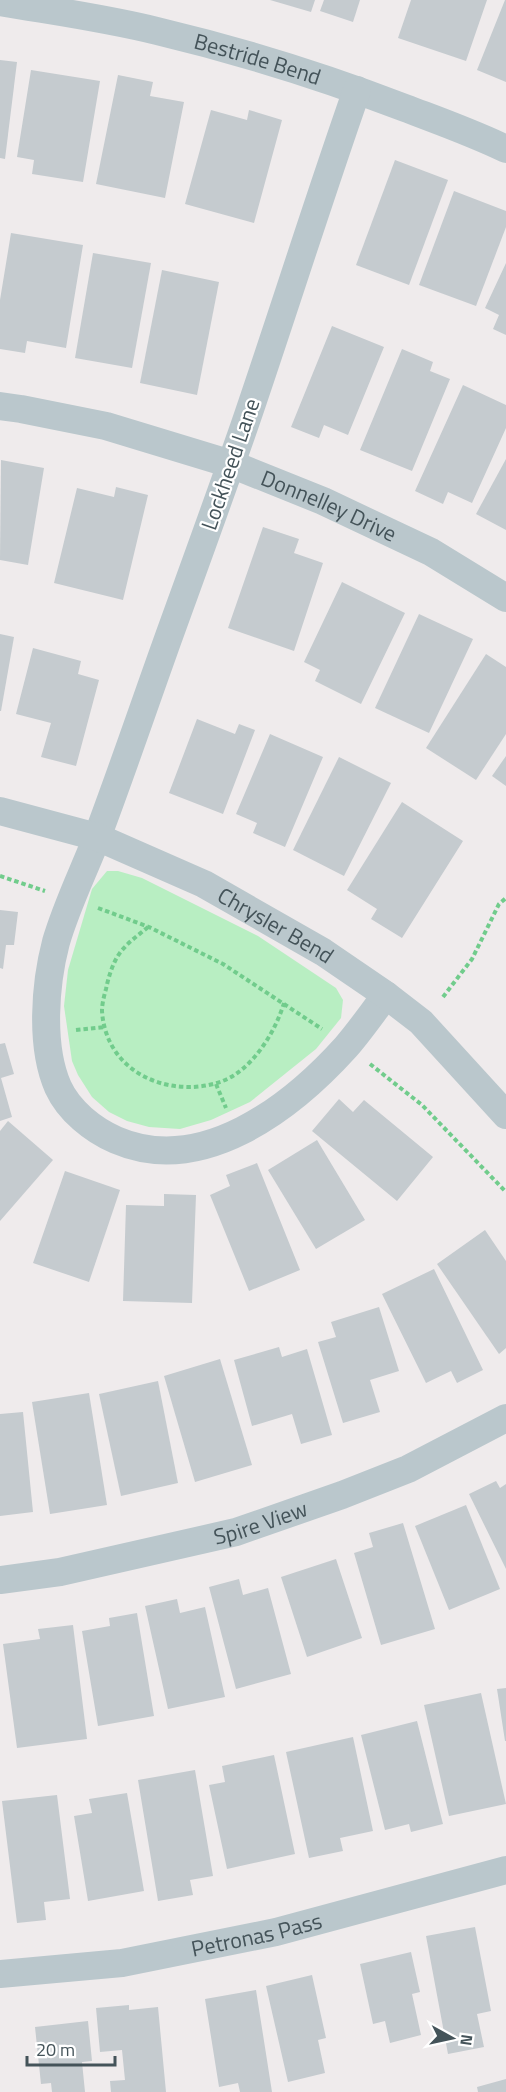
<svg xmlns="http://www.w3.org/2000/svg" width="506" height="2092" font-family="'Titillium Web',sans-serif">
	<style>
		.green { fill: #b8eec2 }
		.building { fill: #c5cbcf }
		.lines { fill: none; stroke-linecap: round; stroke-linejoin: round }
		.path { stroke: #71cc8c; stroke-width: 4; stroke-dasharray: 4.5 3; stroke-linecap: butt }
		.minor { stroke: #bac7cc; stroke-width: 28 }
		.labels { text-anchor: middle; stroke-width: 4.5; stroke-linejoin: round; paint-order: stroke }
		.street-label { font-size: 22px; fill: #445359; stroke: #fff }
	</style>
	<rect width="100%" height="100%" fill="#efebec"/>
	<!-- green -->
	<polygon class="green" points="107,871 118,871 142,878 258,936 336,988 343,1000 341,1018 316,1049 250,1102 211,1120 180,1129 149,1127 127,1121 109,1112 92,1097 78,1075 72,1061 64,1006 68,970 92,889"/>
	<!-- building -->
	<g class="building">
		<polygon points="270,0 315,0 311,12"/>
		<polygon points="324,0 360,0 353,22 320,11"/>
		<polygon points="411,0 487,0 466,61 398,38"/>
		<polygon points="505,0 506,0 506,82 477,70"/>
		<polygon points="0,60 17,62 5,159 0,158"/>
		<polygon points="31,70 100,81 83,182 32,174 34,160 17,157"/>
		<polygon points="118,75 153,82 150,96 184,102 165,198 96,184"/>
		<polygon points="211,110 247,120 249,110 282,120 254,223 185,204"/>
		<polygon points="395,160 448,180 409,285 356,265"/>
		<polygon points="454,191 506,211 506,227 476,306 419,285"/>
		<polygon points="11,233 83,245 66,348 27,341 25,353 0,349 0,300"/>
		<polygon points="93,253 151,263 132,368 75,358"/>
		<polygon points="506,263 506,335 493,329 499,315 485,308"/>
		<polygon points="162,270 219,282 197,395 140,383"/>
		<polygon points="332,326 384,347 348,435 324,425 319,438 291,427"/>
		<polygon points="402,349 433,362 430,371 450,379 412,471 360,450"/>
		<polygon points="463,385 506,405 506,428 472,503 448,492 443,504 415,491"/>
		<polygon points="506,459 506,530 476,514"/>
		<polygon points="1,460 44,468 28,565 0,560"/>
		<polygon points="116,487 148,495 123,600 54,583 77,488 114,497"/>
		<polygon points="263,527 299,539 294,553 323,563 294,651 228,628"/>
		<polygon points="342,582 405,613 361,704 315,681 320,670 304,662"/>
		<polygon points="419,614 473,639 429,733 375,708"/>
		<polygon points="0,634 14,637 1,711 0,711"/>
		<polygon points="33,648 81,661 78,674 99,680 76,766 41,757 51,723 16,714"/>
		<polygon points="486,654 506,667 506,734 476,780 426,748"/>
		<polygon points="197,719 235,734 239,724 255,730 223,814 169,793"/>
		<polygon points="270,734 323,757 285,847 253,833 257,823 236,814"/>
		<polygon points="506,756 506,786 492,776"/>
		<polygon points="339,757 391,783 344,876 293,850"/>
		<polygon points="402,802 463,841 402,938 371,919 377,909 347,890"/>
		<polygon points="0,910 18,912 14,945 6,945 3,969 0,968"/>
		<polygon points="5,1043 14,1074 1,1078 12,1117 0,1121 0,1044"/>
		<polygon points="339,1099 353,1112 364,1100 433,1157 397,1201 312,1131"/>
		<polygon points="8,1121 53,1160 0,1221 0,1131"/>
		<polygon points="317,1140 365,1220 316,1249 268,1170"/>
		<polygon points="257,1163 300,1270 249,1291 210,1195 230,1186 226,1175"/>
		<polygon points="65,1171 120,1190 89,1282 33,1263"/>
		<polygon points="164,1194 196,1195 192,1303 123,1301 126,1205 164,1206"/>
		<polygon points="485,1230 506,1261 506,1348 499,1354 437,1264"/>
		<polygon points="434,1269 483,1370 457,1383 451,1371 426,1383 382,1294"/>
		<polygon points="379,1307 399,1371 370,1380 380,1412 343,1423 318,1342 336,1337 331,1322"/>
		<polygon points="279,1347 282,1357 307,1349 332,1435 301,1444 292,1414 252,1426 234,1360"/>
		<polygon points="220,1359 252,1465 195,1482 164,1376"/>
		<polygon points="158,1381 178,1483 121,1496 99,1394"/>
		<polygon points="89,1393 107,1505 50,1514 32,1402"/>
		<polygon points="23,1412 33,1512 0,1516 0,1414"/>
		<polygon points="496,1481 500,1488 506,1484 506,1569 469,1494"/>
		<polygon points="466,1505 500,1589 449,1610 415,1526"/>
		<polygon points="403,1523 435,1629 381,1645 354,1553 373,1547 369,1533"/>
		<polygon points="336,1559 362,1638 307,1657 281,1577"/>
		<polygon points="239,1579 243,1595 268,1588 291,1674 236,1689 209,1587"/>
		<polygon points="177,1599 180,1613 205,1607 225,1697 168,1709 145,1606"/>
		<polygon points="137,1613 154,1716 98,1726 82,1631 110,1626 109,1618"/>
		<polygon points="73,1625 87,1739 17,1748 3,1644 40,1639 38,1629"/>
		<polygon points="506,1688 506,1741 505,1741 497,1689"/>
		<polygon points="481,1693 506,1804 449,1816 424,1705"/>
		<polygon points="417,1721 443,1824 411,1832 409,1824 385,1830 361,1735"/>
		<polygon points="353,1737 373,1831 340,1838 343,1851 309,1858 286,1752"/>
		<polygon points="274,1755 295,1854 227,1869 209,1785 225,1782 222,1766"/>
		<polygon points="195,1770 213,1876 190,1880 193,1895 158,1901 138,1780"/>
		<polygon points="127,1793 144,1891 88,1901 74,1816 92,1813 89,1799"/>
		<polygon points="57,1795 70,1899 44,1902 46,1920 17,1923 2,1801"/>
		<polygon points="475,1927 491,2011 477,2014 484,2047 448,2054 426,1936"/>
		<polygon points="411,1952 420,1992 412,1994 421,2035 390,2043 385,2021 373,2024 360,1964"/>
		<polygon points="312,1975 326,2038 318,2040 325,2073 288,2082 266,1986"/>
		<polygon points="256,1990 272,2092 240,2092 238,2083 219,2087 205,1999"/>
		<polygon points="129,2005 129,2010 158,2007 166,2092 111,2092 110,2081 125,2080 122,2050 100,2052 96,2008"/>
		<polygon points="88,2021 92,2061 82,2062 85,2092 52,2092 51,2083 41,2084 35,2027"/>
		<polygon points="506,2079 506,2092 478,2092 477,2087"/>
	</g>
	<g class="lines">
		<!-- path -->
		<g class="path">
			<polyline points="0,876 45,891"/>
			<polyline points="98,908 149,927 223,964 322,1029"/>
			<path d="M148,927C140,934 131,940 124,948C114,958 109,975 106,989C104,996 102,1004 102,1011C105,1059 144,1087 189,1087C205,1087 223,1083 236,1074C259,1058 276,1029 284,1003"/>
			<polyline points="443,997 472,959 499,904 506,898"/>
			<polyline points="76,1030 105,1027"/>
			<polyline points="370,1064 422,1105 506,1192"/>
			<polyline points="216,1084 226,1108"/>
		</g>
		<!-- minor -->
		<g class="minor">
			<path id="s1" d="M0,2C52,11 105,18 157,31C241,51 324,77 405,108C439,121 473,133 506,149"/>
			<path d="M357,90C318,201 283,313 245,424C220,496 194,567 168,639C145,703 123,768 99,832C85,869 67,904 56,942C45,984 40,1046 58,1087C69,1111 93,1130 116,1140C202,1177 291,1108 346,1047C360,1031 373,1012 386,995"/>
			<path id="s2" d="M0,406L21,409L106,426L231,464L323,501L431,552L506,598"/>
			<path id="s3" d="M0,811L97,837L204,884L323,952L386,995L421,1022L506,1115"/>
			<path id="s4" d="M0,1580L60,1572L236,1532L342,1495L408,1469L506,1418"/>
			<path id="s5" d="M0,1974L122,1963L276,1932L506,1870"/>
		</g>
	</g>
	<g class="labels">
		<!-- street labels -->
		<g class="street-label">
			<text dy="8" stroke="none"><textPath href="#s1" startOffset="264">Bestride Bend</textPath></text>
			<text transform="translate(230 464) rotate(-71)" y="8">Lockheed Lane</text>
			<text dy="8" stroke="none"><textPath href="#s2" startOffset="345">Donnelley Drive</textPath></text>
			<text dy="8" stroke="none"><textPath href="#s3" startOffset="300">Chrysler Bend</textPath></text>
			<text dy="8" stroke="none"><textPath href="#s4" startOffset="267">Spire View</textPath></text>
			<text dy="8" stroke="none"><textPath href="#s5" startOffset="260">Petronas Pass</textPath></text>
		</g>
	</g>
	<!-- north arrow -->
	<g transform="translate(452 2038) rotate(98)" stroke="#ffffff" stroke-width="4.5" paint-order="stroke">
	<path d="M0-4.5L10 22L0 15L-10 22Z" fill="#445359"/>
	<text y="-9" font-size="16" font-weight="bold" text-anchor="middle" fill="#445359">N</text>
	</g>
	<!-- scale -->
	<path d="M27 2056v9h88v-9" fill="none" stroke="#445359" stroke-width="3"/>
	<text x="36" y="2056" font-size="18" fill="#445359" stroke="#ffffff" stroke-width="4.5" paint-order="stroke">20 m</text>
</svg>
